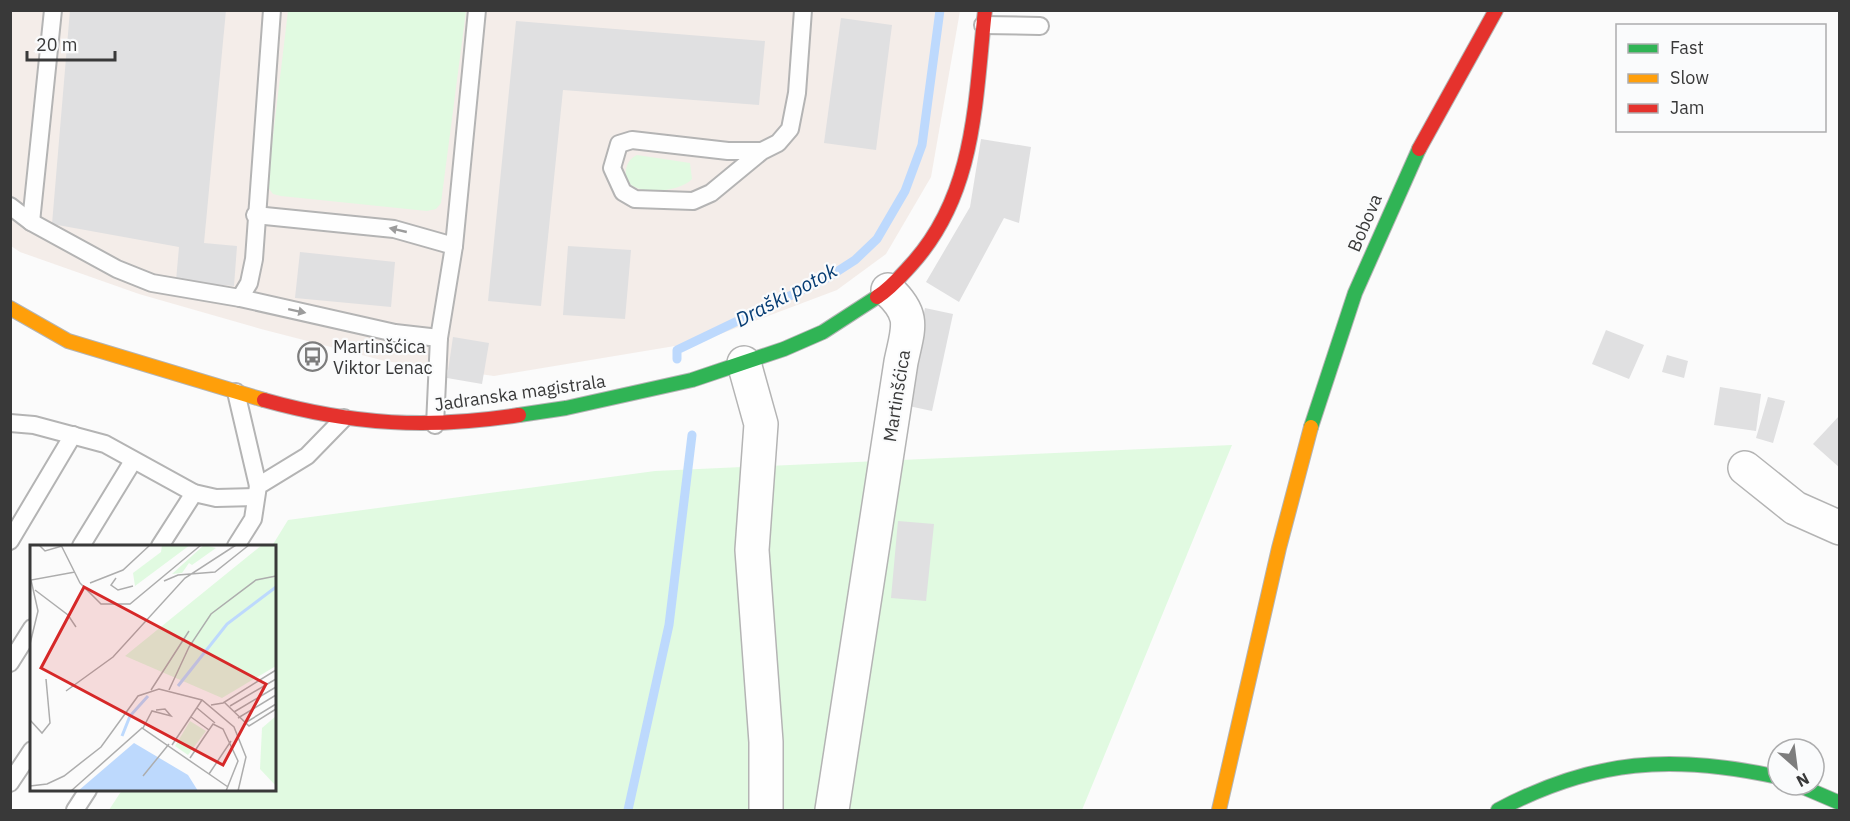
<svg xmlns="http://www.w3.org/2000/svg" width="1850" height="821" font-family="'IBM Plex Sans',sans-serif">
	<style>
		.industrial { fill: #f4ede9 }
		.green { fill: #e1fae1 }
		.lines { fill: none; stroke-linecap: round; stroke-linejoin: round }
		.stream { stroke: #bdd9fd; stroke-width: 9 }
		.building { fill: #e0e0e1 }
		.lane-casing { stroke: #b4b4b4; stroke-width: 20 }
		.street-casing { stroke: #b4b4b4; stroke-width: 36 }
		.fast-casing { stroke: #b4b4b4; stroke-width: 16 }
		.slow-casing { stroke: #b4b4b4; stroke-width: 16 }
		.jam-casing { stroke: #b4b4b4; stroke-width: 16 }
		.lane { stroke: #fefefe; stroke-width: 16 }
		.street { stroke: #fefefe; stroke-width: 33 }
		.fast { stroke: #30b455; stroke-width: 14 }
		.slow { stroke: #ff9f0a; stroke-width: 14 }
		.jam { stroke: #e5322d; stroke-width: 14 }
		.oneway { fill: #9c9c9c }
		.labels { text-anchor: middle; stroke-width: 4.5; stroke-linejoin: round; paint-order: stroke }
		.street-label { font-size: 18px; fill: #393939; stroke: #fafbfc }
		.poi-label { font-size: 18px; fill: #393939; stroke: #fafbfc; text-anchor: start }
		.water-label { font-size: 20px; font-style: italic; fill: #063c73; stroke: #fafbfc }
		.inset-river { fill: none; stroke: #bdd9fd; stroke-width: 3 }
		.inset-road { fill: none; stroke: #adadad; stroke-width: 1.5 }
		.view { fill: #d62828; fill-opacity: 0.15; stroke: #d62828; stroke-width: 3 }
		.inset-edge { fill: none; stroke: #393939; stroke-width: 3 }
	</style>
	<rect width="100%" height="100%" fill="#fbfbfb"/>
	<!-- industrial -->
	<polygon class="industrial" points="10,11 960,11 931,177 886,254 837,290 699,342 494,376 385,361 261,329 139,294 20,252 11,246"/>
	<!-- green -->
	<g class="green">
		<polygon points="288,11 466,11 441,203 436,209 427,211 281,196 273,194 267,186"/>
		<path d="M637,155L690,163L692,179C682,190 652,194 637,188C621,183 623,161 637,155Z"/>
		<polygon points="1232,445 1082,810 109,810 122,790 274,790 274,546 272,546 288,520 655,471"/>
	</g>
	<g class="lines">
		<!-- stream -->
		<g class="stream">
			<polyline points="677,359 677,350 827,278 855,260 877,239 905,191 922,145 940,10"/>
			<polyline points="628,810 669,625 692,435"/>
		</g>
	</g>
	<!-- building -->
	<g class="building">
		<polygon points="70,10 226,10 204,243 237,246 234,286 176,281 179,247 52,224"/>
		<polygon points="841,18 892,25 876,150 824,143"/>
		<polygon points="516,21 765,41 759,105 563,90 541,306 488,301"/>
		<polygon points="981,139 1031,147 1019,223 1004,218 959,302 926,282 970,207"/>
		<polygon points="568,246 631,250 625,319 563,315"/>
		<polygon points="300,252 395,262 391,307 295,298"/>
		<polygon points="925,308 953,314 932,411 904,405"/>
		<polygon points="1606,330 1644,345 1629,379 1592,364"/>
		<polygon points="453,337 489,343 482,384 447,378"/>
		<polygon points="1667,355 1688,361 1684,378 1662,372"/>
		<polygon points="1720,387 1761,394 1756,431 1714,425"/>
		<polygon points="1768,397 1785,401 1773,443 1756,438"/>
		<polygon points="1840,415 1840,468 1813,444"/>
		<polygon points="898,521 934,524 926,601 891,598"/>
	</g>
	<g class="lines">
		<defs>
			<g id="lane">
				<polyline points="983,25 1040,26"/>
				<polyline points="762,151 728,151 632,140 619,144 612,168 623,192 635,199 693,201 711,193 762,151 778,143 790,129 797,93 803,10"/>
				<polyline points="10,206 31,222 117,269 152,283 240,298 249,283 254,259 272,10"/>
				<polyline points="255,215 394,229 454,246"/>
				<polyline points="31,222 53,10"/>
				<polyline points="240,298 395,333 439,338"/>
				<polyline points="236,392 258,486"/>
				<polyline points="10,423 34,425 105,444 194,493 216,498 256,497"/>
				<polyline points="435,425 439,338 454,246 477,10"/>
				<polyline points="10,541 73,435"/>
				<polyline points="81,546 133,461"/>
				<polyline points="160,546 194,493"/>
				<polyline points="236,546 253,519 258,486 307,456 344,418"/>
				<polyline points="10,663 32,628"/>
				<polyline points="10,783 32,750"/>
				<polyline points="75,810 88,790"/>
			</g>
			<g id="street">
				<polyline points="744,363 761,424 752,550 766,742 766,810"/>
				<polyline points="1745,468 1795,508 1840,528"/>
				<path d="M832,810L901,362C908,328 916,316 888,290"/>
			</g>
			<g id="fast">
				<polyline points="519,415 566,408 692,380 784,349 823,332 877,297"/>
				<polyline points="1311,427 1355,293 1419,149"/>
				<polyline points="1798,785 1840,803"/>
				<path d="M1498,810C1594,759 1673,754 1778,777"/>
			</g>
			<g id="slow">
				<polyline points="10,308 68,341 264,400"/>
				<polyline points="1219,810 1279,548 1311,427"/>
			</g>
			<g id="jam">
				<polyline points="1419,149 1496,10"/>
				<path d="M877,297C891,288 900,277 911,265C976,194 975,101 985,10"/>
				<path d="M264,400C353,425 429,429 519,415"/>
			</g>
		</defs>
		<!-- lane casing -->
		<use href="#lane" class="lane-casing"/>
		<!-- street casing -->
		<use href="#street" class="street-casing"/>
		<!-- fast casing -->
		<use href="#fast" class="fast-casing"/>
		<!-- slow casing -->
		<use href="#slow" class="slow-casing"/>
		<!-- jam casing -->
		<use href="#jam" class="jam-casing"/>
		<!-- lane -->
		<use href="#lane" class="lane"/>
		<!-- street -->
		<use href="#street" class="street"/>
		<!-- fast -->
		<use href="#fast" class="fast"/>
		<!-- slow -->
		<use href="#slow" class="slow"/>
		<!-- jam -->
		<use href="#jam" class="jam"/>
	</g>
	<!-- one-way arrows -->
	<defs><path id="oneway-solid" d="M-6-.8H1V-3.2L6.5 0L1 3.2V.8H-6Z" transform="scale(1.5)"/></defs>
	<g class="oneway">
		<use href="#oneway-solid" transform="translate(398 230) rotate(-167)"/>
		<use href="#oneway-solid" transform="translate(297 311) rotate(12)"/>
	</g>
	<!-- icons -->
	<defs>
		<symbol id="bus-ring" viewBox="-11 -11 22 22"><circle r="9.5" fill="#fafbfc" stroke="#7d7d7d" stroke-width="1.5"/><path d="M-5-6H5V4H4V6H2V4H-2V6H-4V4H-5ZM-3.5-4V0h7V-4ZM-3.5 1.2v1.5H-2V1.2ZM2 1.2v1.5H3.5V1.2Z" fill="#7d7d7d"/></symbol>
	</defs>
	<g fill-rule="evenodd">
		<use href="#bus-ring" x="296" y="340" width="33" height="33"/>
	</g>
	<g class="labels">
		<!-- street labels -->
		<g class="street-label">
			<text transform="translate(1365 223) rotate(-67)" y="6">Bobova</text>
			<text transform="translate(520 393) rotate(-8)" y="6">Jadranska magistrala</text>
			<text transform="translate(897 396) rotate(-81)" y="6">Martinšćica</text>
		</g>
		<!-- poi labels -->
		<g class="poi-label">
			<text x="333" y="353">Martinšćica<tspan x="333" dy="21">Viktor Lenac</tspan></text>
		</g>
		<!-- water labels -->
		<g class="water-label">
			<text transform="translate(786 295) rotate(-28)" y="7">Draški potok</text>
		</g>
	</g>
	<!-- overview -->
	<g transform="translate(30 545)">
		<rect width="246" height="246" fill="#fbfbfb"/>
		<path d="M132,0H160L105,41L103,28L131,7ZM174,0L186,3L162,20L159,18L152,28L142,29ZM232,0H246V121L192,153L95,111ZM246,171V241L230,224L232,183ZM160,176L176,186L158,210L145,201Z" fill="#e1fae1"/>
		<path d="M104,198L158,230L168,246H48Z" fill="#bdd9fd"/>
		<path class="inset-river" d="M148,141L197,79L246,42M92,191L100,171L118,151"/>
		<path class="inset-road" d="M9,0L15,6L32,1M31,0L50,38M86,33L81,40L88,45L103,41M134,36L148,30L185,27L219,0M50,38L71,59H100L171,0M60,38L93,25L120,0M5,45L38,70L46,82M0,99L8,66L1,35L45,27M121,145L159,86M139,145L159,102L181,69L226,35L246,31M36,146L83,112L155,33L206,0M194,157L219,181L246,164M181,160L193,158L246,125M200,161L246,134M167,163L185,178M204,167L246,142M161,172L179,185M208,173L246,150M0,175L12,188L20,178L16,134M215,178L246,159M113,183L122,166L141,171L135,164L126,165M142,200L172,155M160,213L183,179L193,184L208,216L196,246M179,229L201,196M113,231L139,199M0,241L17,239L34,231L71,202L108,151L129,144L172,155L204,182L216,212L208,246M41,246L112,183L198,242"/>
		<path class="view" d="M54,42L236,139L193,220L11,123Z"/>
		<rect width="246" height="246" class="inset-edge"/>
	</g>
	<!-- border -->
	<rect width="1850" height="821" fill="none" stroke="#393939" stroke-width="24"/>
	<!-- legend -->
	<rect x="1616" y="24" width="210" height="108" fill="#fafbfc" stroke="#adadae" stroke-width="1.5"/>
	<rect x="1628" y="44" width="30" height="9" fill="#30b455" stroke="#adadae" stroke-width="1.5"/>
	<text x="1670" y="54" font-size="18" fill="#393939">Fast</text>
	<rect x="1628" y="74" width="30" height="9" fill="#ff9f0a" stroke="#adadae" stroke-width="1.5"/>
	<text x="1670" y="84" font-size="18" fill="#393939">Slow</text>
	<rect x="1628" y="104" width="30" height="9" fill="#e5322d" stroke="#adadae" stroke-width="1.5"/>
	<text x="1670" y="114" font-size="18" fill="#393939">Jam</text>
	<!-- north arrow -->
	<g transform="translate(1796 767) rotate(152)"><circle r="28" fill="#fafbfc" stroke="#adadae" stroke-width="1.5"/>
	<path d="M0-4.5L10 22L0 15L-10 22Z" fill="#7d7d7d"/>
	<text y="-9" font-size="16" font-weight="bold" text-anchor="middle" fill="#393939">N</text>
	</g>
	<!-- scale -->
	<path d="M27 51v9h88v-9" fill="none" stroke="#393939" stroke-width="3"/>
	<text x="36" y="51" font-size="18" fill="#393939" stroke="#fafbfc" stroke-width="4.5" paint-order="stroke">20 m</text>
</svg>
